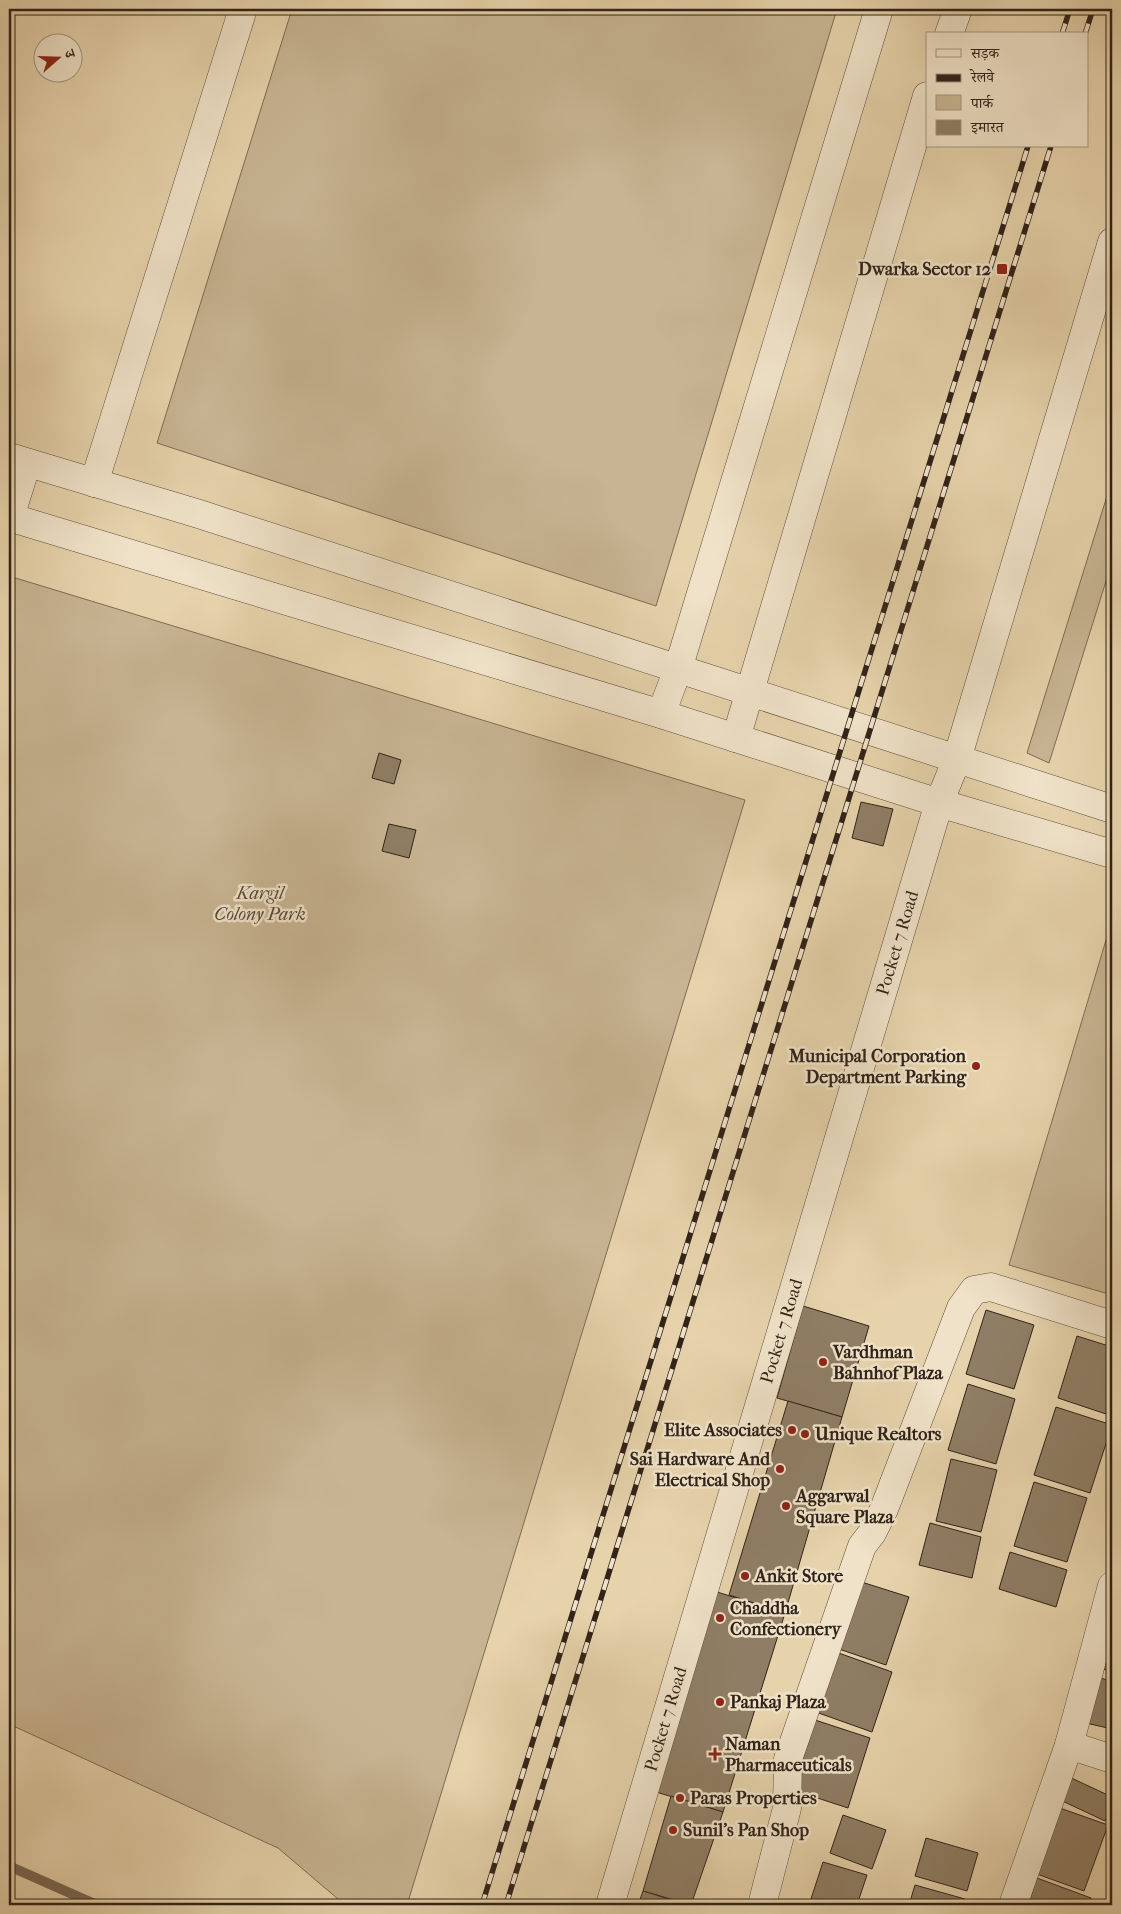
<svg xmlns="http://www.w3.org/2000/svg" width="1121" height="1914" font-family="'IM FELL French Canon','Noto Serif Devanagari',serif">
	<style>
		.green { fill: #c7b492; stroke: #7c6c56 }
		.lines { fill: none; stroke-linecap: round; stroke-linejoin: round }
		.stream { stroke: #786853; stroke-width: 10 }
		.building { fill: #8f7e65; stroke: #312319 }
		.minor-casing { stroke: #5e4f3e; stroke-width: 29 }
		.minor { stroke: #efe2c8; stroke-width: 28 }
		.rail-casing { stroke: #312319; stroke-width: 5.5 }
		.rail { stroke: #efe2c8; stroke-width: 4; stroke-dasharray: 11; stroke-linecap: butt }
		.poi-dot { fill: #8f2418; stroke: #efe2c8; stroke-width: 2 }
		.labels { text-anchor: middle; stroke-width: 5; stroke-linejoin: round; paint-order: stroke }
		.poi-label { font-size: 18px; font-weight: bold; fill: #312319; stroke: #efe2c8; text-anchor: start }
		.park-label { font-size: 18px; font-style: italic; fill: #564737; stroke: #efe2c8 }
		.street-label { font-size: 18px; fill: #312319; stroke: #efe2c8 }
	</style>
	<rect width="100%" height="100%" fill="#e6d2ab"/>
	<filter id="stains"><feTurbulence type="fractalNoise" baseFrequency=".004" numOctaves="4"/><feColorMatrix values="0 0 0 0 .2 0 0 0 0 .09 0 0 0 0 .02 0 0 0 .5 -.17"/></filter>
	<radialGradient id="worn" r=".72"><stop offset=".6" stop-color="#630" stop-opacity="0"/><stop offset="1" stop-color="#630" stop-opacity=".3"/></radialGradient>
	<!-- green -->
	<g class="green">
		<polygon points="292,9 837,9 656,606 157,443"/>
		<polygon points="1112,480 1112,562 1049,763 1027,753"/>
		<polygon points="9,576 745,800 407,1905 345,1905 278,1848 9,1724"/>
		<polygon points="1112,920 1112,1295 1009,1265"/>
	</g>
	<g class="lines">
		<!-- stream -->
		<polyline class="stream" points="9,1866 97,1905"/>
	</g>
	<!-- building -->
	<g class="building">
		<polygon points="379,753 401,760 394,784 372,778"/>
		<polygon points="861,802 893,809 883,846 852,838"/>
		<polygon points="389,824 416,830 409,858 382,851"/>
		<polygon points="803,1306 869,1326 842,1417 777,1398"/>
		<polygon points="986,1310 1034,1325 1014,1389 966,1374"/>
		<polygon points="1077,1336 1112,1347 1112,1416 1058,1398"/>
		<polygon points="968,1384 1015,1399 996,1464 948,1450"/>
		<polygon points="788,1401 842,1417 785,1613 729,1595"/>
		<polygon points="1056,1407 1112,1425 1090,1493 1034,1475"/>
		<polygon points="951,1459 997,1470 981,1532 936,1521"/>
		<polygon points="1034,1482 1087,1498 1067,1562 1014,1546"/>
		<polygon points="930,1523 981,1537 972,1578 919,1565"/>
		<polygon points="1010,1552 1067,1570 1056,1607 999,1589"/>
		<polygon points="852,1579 909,1597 886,1665 830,1646"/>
		<polygon points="717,1592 785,1613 723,1812 656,1792"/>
		<polygon points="1112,1602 1112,1672 1094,1666"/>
		<polygon points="833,1651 892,1672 872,1732 813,1711"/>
		<polygon points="1096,1677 1112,1681 1112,1729 1086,1723"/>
		<polygon points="815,1720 870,1738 848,1808 793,1790"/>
		<polygon points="1065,1775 1112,1797 1112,1806 1105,1821 1056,1798"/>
		<polygon points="671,1796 723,1812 691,1905 643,1891"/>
		<polygon points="1057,1807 1108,1825 1084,1891 1034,1873"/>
		<polygon points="843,1815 886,1830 872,1869 830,1853"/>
		<polygon points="926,1838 978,1853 967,1891 915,1876"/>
		<polygon points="823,1862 867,1875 857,1905 809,1905"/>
		<polygon points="1037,1878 1091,1898 1088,1905 1028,1905"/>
		<polygon points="915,1885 965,1899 964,1905 909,1905"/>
		<polygon points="643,1891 688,1905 638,1905"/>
	</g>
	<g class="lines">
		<defs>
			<g id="minor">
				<polyline points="949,34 958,9"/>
				<polyline points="9,457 199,514 1112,809"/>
				<polyline points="94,483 243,9"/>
				<polyline points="9,517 661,714 939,803 1112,854"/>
				<polyline points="10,517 27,463"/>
				<polyline points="661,714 678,669 879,9"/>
				<polyline points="736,738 927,96"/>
				<polyline points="1069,1745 1112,1759"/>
				<path id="s1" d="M610,1905L939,803L957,759L1112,242"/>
				<polyline points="762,1905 787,1808 788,1759 862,1546 872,1533 884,1509 961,1308 974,1290 991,1287 1112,1325"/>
				<polyline points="1013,1905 1069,1745 1112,1586"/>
			</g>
		</defs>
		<!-- minor casing -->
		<use href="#minor" class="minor-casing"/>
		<!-- minor -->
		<use href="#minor" class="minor"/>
		<defs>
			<g id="rail">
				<polyline points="1062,34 1070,9"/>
				<polyline points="1085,34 1093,9"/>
				<polyline points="482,1905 1028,146"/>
				<polyline points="506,1905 1051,146"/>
			</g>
		</defs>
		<!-- rail casing -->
		<use href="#rail" class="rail-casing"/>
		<!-- rail -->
		<use href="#rail" class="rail"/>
	</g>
	<!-- markers -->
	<g class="poi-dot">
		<rect x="996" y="263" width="12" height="12" rx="2.5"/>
		<circle cx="976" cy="1066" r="5"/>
		<circle cx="823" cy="1362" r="5"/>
		<circle cx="792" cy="1430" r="5"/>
		<circle cx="805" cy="1434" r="5"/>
		<circle cx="780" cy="1469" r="5"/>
		<circle cx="786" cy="1506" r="5"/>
		<circle cx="745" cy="1576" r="5"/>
		<circle cx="720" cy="1618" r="5"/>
		<circle cx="720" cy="1702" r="5"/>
		<path d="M712.5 1746.5h5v5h5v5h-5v5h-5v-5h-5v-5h5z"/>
		<circle cx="680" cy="1798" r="5"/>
		<circle cx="673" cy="1830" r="5"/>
	</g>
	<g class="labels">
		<!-- poi labels -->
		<g class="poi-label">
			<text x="991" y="275" text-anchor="end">Dwarka Sector 12</text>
			<text x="966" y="1062" text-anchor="end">Municipal Corporation<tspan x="966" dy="21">Department Parking</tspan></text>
			<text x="833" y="1358">Vardhman<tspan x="833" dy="21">Bahnhof Plaza</tspan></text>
			<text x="782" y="1436" text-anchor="end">Elite Associates</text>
			<text x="815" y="1440">Unique Realtors</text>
			<text x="770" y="1465" text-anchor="end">Sai Hardware And<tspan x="770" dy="21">Electrical Shop</tspan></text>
			<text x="796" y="1502">Aggarwal<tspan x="796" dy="21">Square Plaza</tspan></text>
			<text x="755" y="1582">Ankit Store</text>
			<text x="730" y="1614">Chaddha<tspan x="730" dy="21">Confectionery</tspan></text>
			<text x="730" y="1708">Pankaj Plaza</text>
			<text x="725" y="1750">Naman<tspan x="725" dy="21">Pharmaceuticals</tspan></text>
			<text x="690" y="1804">Paras Properties</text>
			<text x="683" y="1836">Sunil's Pan Shop</text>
		</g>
		<!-- park labels -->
		<g class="park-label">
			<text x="260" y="899">Kargil<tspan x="260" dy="21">Colony Park</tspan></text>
		</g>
		<!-- street labels -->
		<g class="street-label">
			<text dy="6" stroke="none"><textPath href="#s1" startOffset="1004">Pocket 7 Road</textPath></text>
			<text dy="6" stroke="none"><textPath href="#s1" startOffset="599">Pocket 7 Road</textPath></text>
			<text dy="6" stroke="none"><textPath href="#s1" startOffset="194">Pocket 7 Road</textPath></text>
		</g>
	</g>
	<!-- margin -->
	<rect width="1121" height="1914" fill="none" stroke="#e6d2ab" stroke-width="30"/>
	<rect x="10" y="10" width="1101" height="1894" fill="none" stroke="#312319" stroke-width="2.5"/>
	<rect x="15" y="15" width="1091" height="1884" fill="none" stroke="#312319"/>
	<!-- legend -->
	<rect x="926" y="32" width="162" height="115" fill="#efe2c8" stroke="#a39682"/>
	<rect x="936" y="49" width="25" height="8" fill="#efe2c8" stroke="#a39682"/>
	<text x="971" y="58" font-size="15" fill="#312319">सड़क</text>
	<rect x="936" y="74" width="25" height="8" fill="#312319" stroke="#a39682"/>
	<text x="971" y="82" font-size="15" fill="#312319">रेलवे</text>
	<rect x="936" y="95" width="25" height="15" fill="#c7b492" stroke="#a39682"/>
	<text x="971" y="108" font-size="15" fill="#312319">पार्क</text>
	<rect x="936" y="120" width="25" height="15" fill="#8f7e65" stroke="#a39682"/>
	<text x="971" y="132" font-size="15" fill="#312319">इमारत</text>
	<!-- north arrow -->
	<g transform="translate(58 58) rotate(70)"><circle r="24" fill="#efe2c8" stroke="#a39682"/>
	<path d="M0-4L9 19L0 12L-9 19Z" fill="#8f2418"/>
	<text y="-8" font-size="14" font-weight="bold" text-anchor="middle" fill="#312319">उ</text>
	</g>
	<rect width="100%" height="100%" filter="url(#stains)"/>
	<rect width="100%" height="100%" fill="url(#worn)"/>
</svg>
